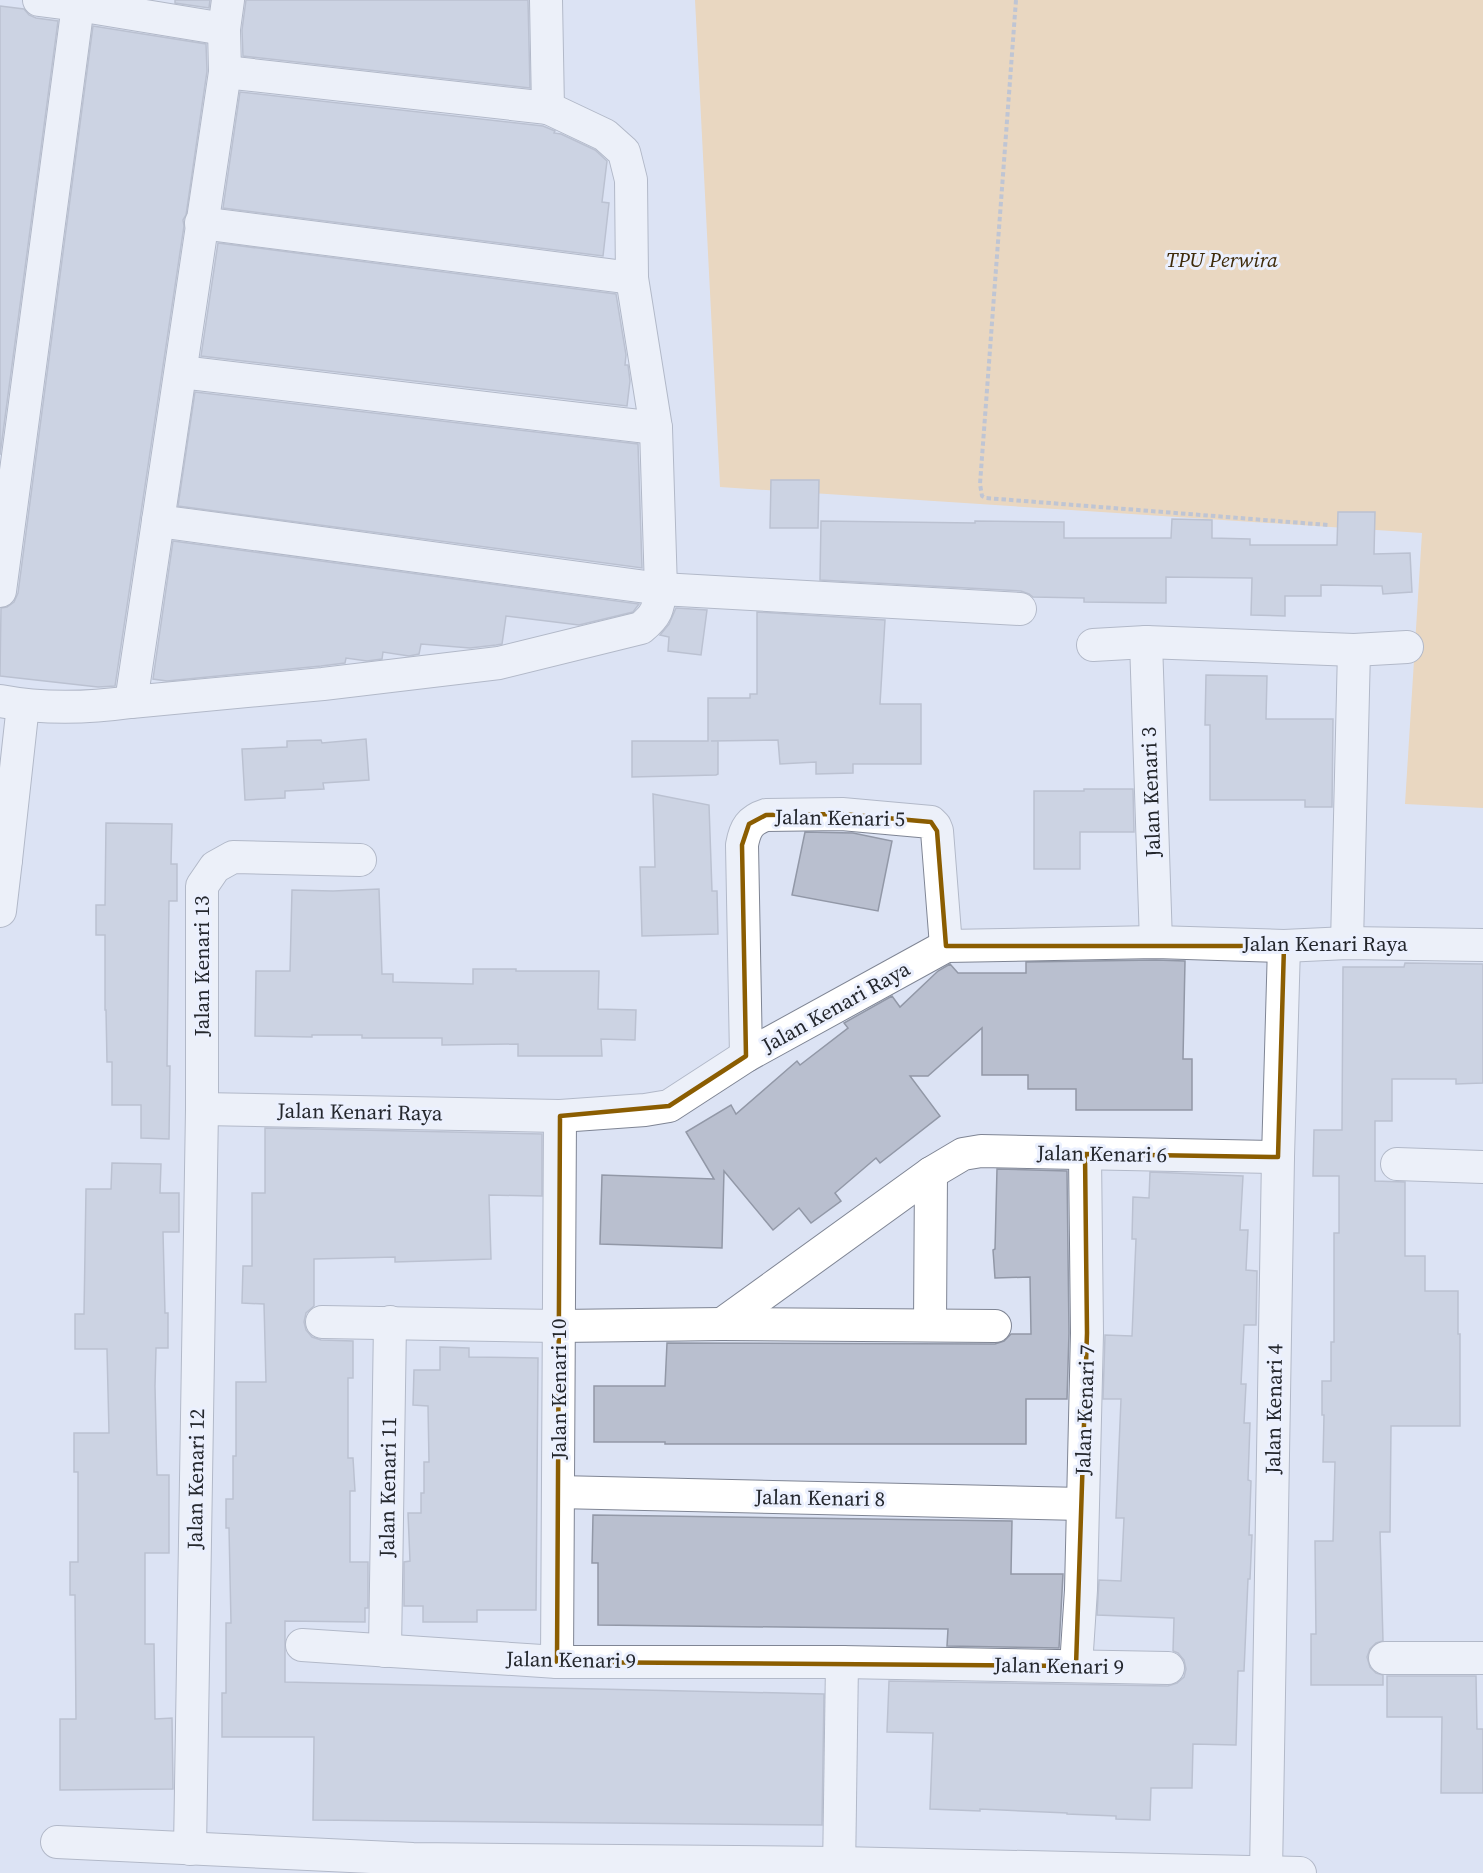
<svg xmlns="http://www.w3.org/2000/svg" width="1483" height="1873" font-family="'Source Serif 4',serif">
	<style>
		.green { fill: #f8c783 }
		.building { fill: #b9bfcf; stroke: #9298a7; stroke-width: 1.5 }
		.lines { fill: none; stroke-linecap: round; stroke-linejoin: round }
		.street-casing { stroke: #7f8594; stroke-width: 34 }
		.path { stroke: #9ba1ae; stroke-width: 4; stroke-dasharray: 4.5 3; stroke-linecap: butt }
		.street { stroke: #fff; stroke-width: 32 }
		.marked { fill: none; stroke: #8b5d01; stroke-width: 4.5; stroke-linejoin: round }
		.labels { text-anchor: middle; stroke-width: 6; stroke-linejoin: round; paint-order: stroke }
		.park-label { font-size: 21px; font-style: italic; fill: #3e2a09; stroke: #ebf0fe }
		.street-label { font-size: 21px; fill: #24272d; stroke: #ebf0fe }
	</style>
	<rect width="100%" height="100%" fill="#dce3f4"/>
	<!-- green -->
	<polygon class="green" points="695,0 1483,0 1483,808 1405,804 1422,533 720,487"/>
	<!-- building -->
	<g class="building">
		<polygon points="175,0 210,0 209,8 175,3"/>
		<polygon points="246,0 528,0 530,88 243,56 242,30"/>
		<polygon points="0,6 24,9 29,15 36,18 58,21 0,455"/>
		<polygon points="93,26 206,44 207,71 186,215 183,220 184,226 115,686 98,687 0,676 1,608 7,607 14,602 18,593"/>
		<polygon points="240,92 543,126 555,131 554,133 561,134 595,150 607,161 602,202 609,203 603,256 223,208"/>
		<polygon points="218,243 616,294 626,355 625,365 628,365 630,381 627,406 201,356"/>
		<polygon points="195,392 638,444 642,568 178,506"/>
		<polygon points="771,480 819,480 818,528 770,528"/>
		<polygon points="1338,512 1375,512 1374,554 1410,553 1412,592 1383,594 1382,586 1321,585 1321,596 1285,596 1285,616 1251,615 1252,578 1166,577 1166,603 1084,602 1084,598 1033,597 1029,594 1021,591 820,580 821,521 975,523 975,521 1064,522 1064,538 1171,538 1172,519 1212,520 1212,538 1250,539 1250,545 1337,545"/>
		<polygon points="173,541 639,604 633,612 579,625 506,616 502,644 496,645 470,648 421,644 419,654 409,656 383,652 382,659 367,661 346,658 345,663 321,666 167,681 153,679"/>
		<polygon points="676,608 707,610 701,655 668,651 669,637 660,635 669,624"/>
		<polygon points="757,612 885,620 880,704 921,704 921,764 853,764 853,773 816,774 816,762 780,764 778,740 711,741 718,741 718,774 716,775 632,777 632,741 708,741 708,698 750,698 750,694 757,694"/>
		<polygon points="1206,675 1267,676 1266,719 1333,719 1332,807 1305,807 1305,800 1210,800 1210,725 1205,725"/>
		<polygon points="366,739 369,780 323,783 324,789 285,791 285,798 245,800 242,749 287,747 287,741 321,740 322,743"/>
		<polygon points="1084,789 1133,789 1134,832 1080,832 1080,869 1034,869 1034,791 1084,791"/>
		<polygon points="653,794 709,805 712,891 717,891 718,934 642,936 640,867 655,867"/>
		<polygon points="106,823 172,824 171,864 177,864 177,901 169,901 167,1066 170,1066 169,1139 141,1138 141,1105 112,1105 112,1062 107,1062 106,1010 105,1010 105,935 96,935 96,905 105,905"/>
		<polygon points="805,832 853,833 892,841 878,911 792,895"/>
		<polygon points="379,889 382,974 393,974 393,982 473,984 473,969 516,969 516,971 599,971 598,1009 636,1010 635,1040 601,1039 602,1056 518,1056 518,1044 442,1045 442,1038 362,1038 362,1035 312,1035 312,1037 255,1036 256,971 290,971 292,890 333,891"/>
		<polygon points="1156,960 1185,961 1183,1059 1192,1059 1192,1110 1076,1110 1076,1089 1028,1089 1028,1075 982,1075 982,1028 928,1076 910,1076 940,1116 880,1163 876,1158 835,1193 841,1201 811,1223 799,1208 773,1230 724,1171 722,1248 600,1244 602,1175 714,1179 686,1132 731,1105 736,1114 797,1061 800,1065 848,1028 844,1023 892,996 900,1007 938,971 950,964 958,973 1026,973 1026,962"/>
		<polygon points="1405,963 1483,964 1483,1083 1456,1084 1456,1079 1392,1079 1392,1121 1375,1121 1375,1181 1405,1182 1405,1256 1425,1256 1425,1291 1458,1291 1458,1334 1460,1334 1460,1426 1391,1426 1390,1532 1380,1532 1383,1641 1376,1643 1370,1649 1367,1657 1370,1667 1376,1673 1383,1675 1383,1685 1311,1685 1311,1634 1316,1634 1315,1541 1333,1541 1335,1462 1323,1462 1324,1415 1322,1415 1322,1381 1331,1381 1331,1342 1334,1342 1334,1233 1339,1233 1339,1176 1313,1176 1314,1130 1342,1130 1343,967 1404,967"/>
		<polygon points="265,1128 542,1134 542,1196 489,1195 491,1259 395,1262 395,1257 314,1259 314,1306 306,1313 304,1322 306,1330 312,1337 321,1340 353,1341 353,1378 348,1378 348,1458 353,1458 355,1491 350,1491 350,1562 368,1562 368,1608 365,1608 365,1622 285,1621 285,1682 824,1694 822,1825 313,1820 314,1737 222,1737 222,1693 226,1693 226,1623 231,1623 229,1528 226,1528 226,1499 233,1499 233,1456 236,1456 236,1382 266,1382 264,1304 242,1303 243,1266 252,1266 252,1193 265,1193"/>
		<polygon points="112,1163 161,1164 160,1193 179,1193 179,1232 163,1232 165,1313 168,1313 168,1348 156,1348 155,1386 157,1475 169,1475 169,1553 145,1553 145,1644 154,1644 155,1719 172,1718 173,1789 60,1790 60,1719 76,1719 75,1595 70,1595 70,1562 78,1562 78,1472 74,1472 74,1433 109,1433 107,1349 75,1349 75,1314 84,1314 86,1189 111,1189"/>
		<polygon points="997,1169 1067,1171 1069,1333 1067,1399 1026,1399 1026,1444 665,1444 665,1442 594,1442 594,1386 665,1386 667,1343 995,1344 1004,1341 1011,1334 1031,1334 1030,1277 995,1278 993,1250 995,1249"/>
		<polygon points="1150,1172 1243,1176 1240,1230 1248,1230 1246,1270 1257,1271 1256,1325 1244,1325 1241,1384 1246,1384 1244,1423 1250,1423 1248,1480 1251,1481 1249,1535 1252,1535 1250,1579 1248,1579 1244,1671 1238,1671 1236,1745 1193,1744 1192,1788 1151,1788 1150,1820 1116,1819 1116,1816 1067,1814 1067,1813 980,1809 980,1811 930,1809 933,1733 887,1732 889,1681 1168,1686 1177,1683 1184,1677 1186,1669 1184,1660 1178,1653 1173,1651 1174,1618 1097,1615 1099,1580 1121,1581 1124,1518 1116,1518 1121,1399 1103,1399 1105,1335 1132,1336 1136,1239 1132,1239 1133,1197 1149,1198"/>
		<polygon points="440,1347 469,1348 469,1357 538,1358 536,1610 477,1610 477,1622 423,1622 423,1606 404,1606 404,1562 410,1561 408,1513 421,1513 421,1493 424,1493 424,1462 429,1462 428,1406 413,1405 414,1370 440,1370"/>
		<polygon points="593,1515 1012,1521 1011,1574 1063,1574 1059,1648 947,1646 948,1629 598,1625 598,1563 592,1563"/>
		<polygon points="1387,1676 1476,1676 1477,1729 1483,1729 1483,1793 1441,1793 1442,1717 1387,1717"/>
	</g>
	<g class="lines">
		<defs>
			<g id="street">
				<polyline points="39,0 78,5 224,29"/>
				<polyline points="225,72 548,108"/>
				<polyline points="201,223 632,278"/>
				<polyline points="181,372 656,428"/>
				<polyline points="158,521 661,589 1020,609"/>
				<polyline points="0,591 78,5"/>
				<polyline points="1146,642 1156,942"/>
				<polyline points="1093,645 1146,642 1354,650 1407,647"/>
				<path d="M0,701C42,709 88,708 131,702L323,684L499,663L641,628C657,615 658,609 661,589L656,428L632,278L631,180L624,152L605,135L548,108L546,0"/>
				<polyline points="131,702 225,72 224,29 228,0"/>
				<polyline points="0,859 6,860 23,705"/>
				<polyline points="0,911 6,860"/>
				<polyline points="1347,943 1354,650"/>
				<path d="M746,1056L742,845C745,828 750,820 766,815L842,814L931,822L935,826L937,831L946,946"/>
				<polyline points="202,1109 560,1116 645,1110 669,1106 746,1056 946,946 1156,942 1284,946 1347,943 1483,945"/>
				<polyline points="1397,1164 1483,1167"/>
				<polyline points="322,1322 559,1326 722,1324 995,1326"/>
				<polyline points="722,1324 931,1173 963,1154 981,1151 1278,1157"/>
				<polyline points="930,1325 931,1173"/>
				<polyline points="558,1492 1082,1504"/>
				<polyline points="302,1645 557,1662 842,1662 1168,1668"/>
				<polyline points="385,1651 390,1322"/>
				<polyline points="1385,1658 1483,1658"/>
				<polyline points="557,1662 560,1116"/>
				<polyline points="1076,1666 1081,1590 1087,1333 1085,1154"/>
				<polyline points="57,1842 413,1859 839,1863 1300,1873"/>
				<polyline points="190,1849 202,1109 202,886 215,867 233,857 360,860"/>
				<polyline points="839,1873 842,1662"/>
				<polyline points="1266,1873 1278,1157 1284,946"/>
			</g>
		</defs>
		<!-- street casing -->
		<use href="#street" class="street-casing"/>
		<!-- path -->
		<polyline class="path" points="1016,0 980,484 982,496 986,498 1328,525"/>
		<!-- street -->
		<use href="#street" class="street"/>
	</g>
	<!-- marked area -->
	<path d="M0 0H1483V1873H0ZM842,814L931,822L937,831L946,946H1284L1278,1157L1085,1154L1087,1333L1076,1666L557,1662L560,1116L669,1106L746,1056L742,845L749,824L766,815Z" fill="#dce3f4" fill-opacity=".55" fill-rule="evenodd"/>
	<path class="marked" d="M842,814L931,822L937,831L946,946H1284L1278,1157L1085,1154L1087,1333L1076,1666L557,1662L560,1116L669,1106L746,1056L742,845L749,824L766,815Z"/>
	<g class="labels">
		<!-- park labels -->
		<g class="park-label">
			<text x="1222" y="267">TPU Perwira</text>
		</g>
		<!-- street labels -->
		<g class="street-label">
			<text transform="translate(1151 792) rotate(-92)" y="7">Jalan Kenari 3</text>
			<text transform="translate(840 818) rotate(1)" y="7">Jalan Kenari 5</text>
			<text x="1325" y="951">Jalan Kenari Raya</text>
			<text transform="translate(202 966) rotate(-90)" y="7">Jalan Kenari 13</text>
			<text transform="translate(836 1007) rotate(-29)" y="7">Jalan Kenari Raya</text>
			<text transform="translate(360 1112) rotate(1)" y="7">Jalan Kenari Raya</text>
			<text transform="translate(1102 1154) rotate(1)" y="7">Jalan Kenari 6</text>
			<text transform="translate(559 1389) rotate(-90)" y="7">Jalan Kenari 10</text>
			<text transform="translate(1274 1409) rotate(-89)" y="7">Jalan Kenari 4</text>
			<text transform="translate(1085 1410) rotate(-88)" y="7">Jalan Kenari 7</text>
			<text transform="translate(196 1479) rotate(-89)" y="7">Jalan Kenari 12</text>
			<text transform="translate(388 1487) rotate(-89)" y="7">Jalan Kenari 11</text>
			<text transform="translate(820 1498) rotate(1)" y="7">Jalan Kenari 8</text>
			<text transform="translate(571 1660) rotate(1)" y="7">Jalan Kenari 9</text>
			<text transform="translate(1059 1666) rotate(1)" y="7">Jalan Kenari 9</text>
		</g>
	</g>
</svg>
